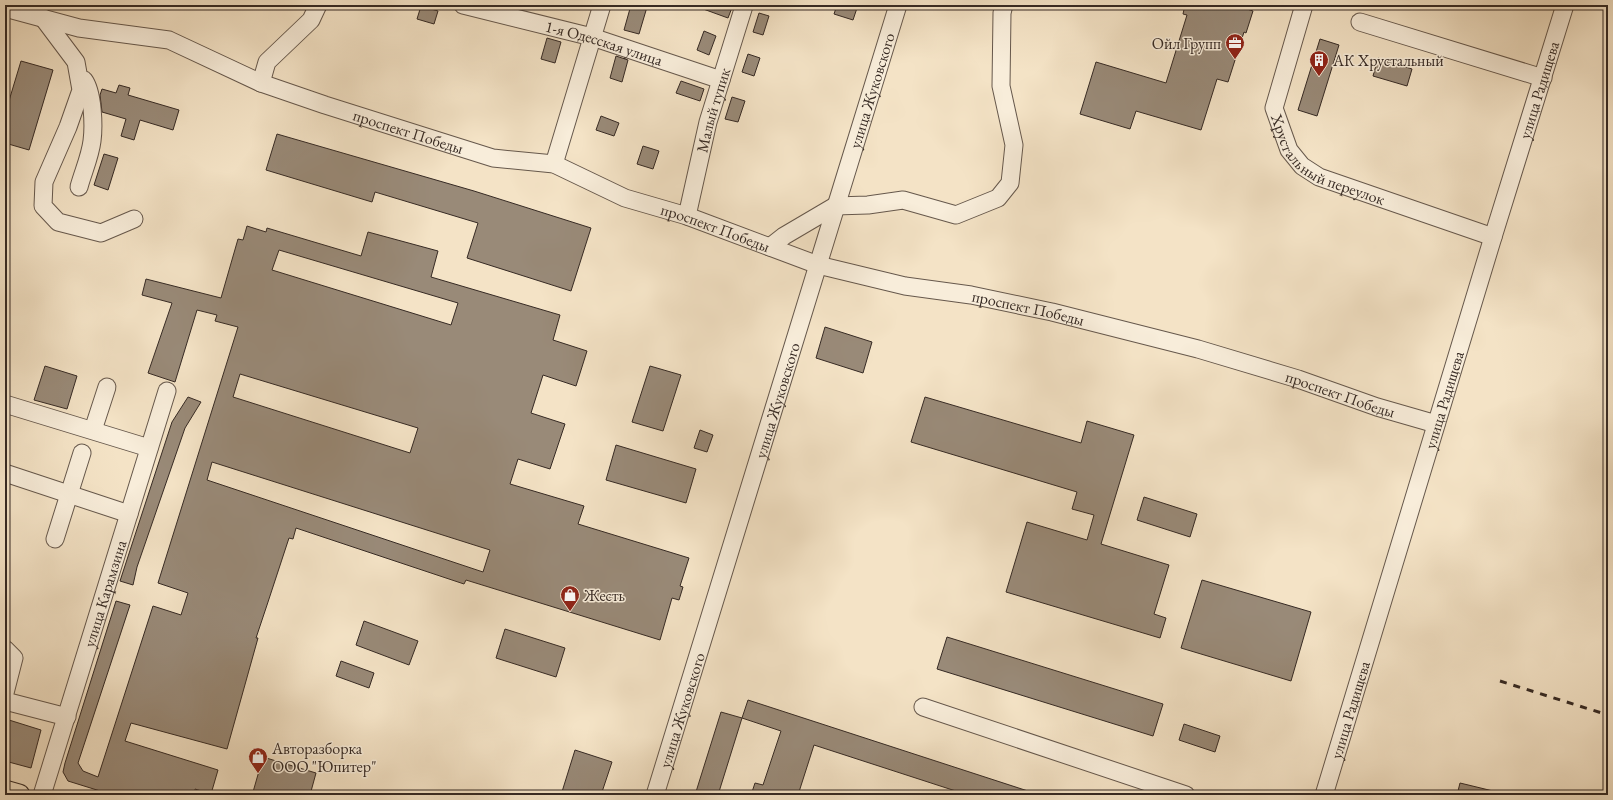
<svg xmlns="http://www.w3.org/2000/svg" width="1613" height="800" font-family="'EB Garamond',serif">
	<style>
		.building { fill: #998a78; stroke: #362a24; fill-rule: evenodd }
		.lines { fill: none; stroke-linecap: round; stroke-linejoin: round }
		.minor-casing { stroke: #66584c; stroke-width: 19 }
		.major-casing { stroke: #362a24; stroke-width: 23 }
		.minor { stroke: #f8edda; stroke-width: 17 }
		.major { stroke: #f4e3c6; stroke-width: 21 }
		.rail { stroke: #362a24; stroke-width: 3; stroke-dasharray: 7 7; stroke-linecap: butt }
		.labels { text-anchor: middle; stroke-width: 3; stroke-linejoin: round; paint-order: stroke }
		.street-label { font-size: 16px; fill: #362a24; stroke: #f8edda }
		.poi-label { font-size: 16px; fill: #362a24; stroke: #f8edda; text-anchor: start }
	</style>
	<rect width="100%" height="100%" fill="#f4e3c6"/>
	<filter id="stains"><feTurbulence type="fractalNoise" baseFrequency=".005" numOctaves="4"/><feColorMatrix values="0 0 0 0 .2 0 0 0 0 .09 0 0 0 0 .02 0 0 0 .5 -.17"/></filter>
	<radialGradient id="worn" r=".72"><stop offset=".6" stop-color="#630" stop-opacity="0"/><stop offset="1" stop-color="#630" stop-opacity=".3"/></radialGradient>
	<!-- building -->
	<g class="building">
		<polygon points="631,5 647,7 639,34 624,30"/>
		<polygon points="696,5 733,5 728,18 695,6"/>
		<polygon points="837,5 858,5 853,20 834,14"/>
		<polygon points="1185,5 1235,5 1253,11 1246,33 1244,32 1228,82 1217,79 1201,130 1136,111 1130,129 1080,114 1096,62 1166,83 1187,15 1183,14"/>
		<polygon points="421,6 438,11 434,24 417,19"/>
		<polygon points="759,13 769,16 763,35 753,32"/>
		<polygon points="704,31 716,36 709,55 697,50"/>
		<polygon points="547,38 561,42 555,63 541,59"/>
		<polygon points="1320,39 1339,45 1317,116 1298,110"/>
		<polygon points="748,54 760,58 754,76 742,72"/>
		<polygon points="616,56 628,60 622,82 610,78"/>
		<polygon points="1378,58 1412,69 1407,86 1373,76"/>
		<polygon points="21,61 53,70 29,150 5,143 5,114"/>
		<polygon points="681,81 704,89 700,101 676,93"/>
		<polygon points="119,85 130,88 128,95 179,110 173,130 140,120 134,140 121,136 126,119 102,112 100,95 102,89 116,93"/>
		<polygon points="732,97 745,101 738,122 725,119"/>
		<polygon points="601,116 619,123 614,136 596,130"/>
		<polygon points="277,134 474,191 591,228 571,291 467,258 478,223 375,192 372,202 266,170"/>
		<polygon points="643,146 659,151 653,169 637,164"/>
		<polygon points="104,154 118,158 108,190 94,185"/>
		<path d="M247,226L266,232L267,228L361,256L368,232L438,251L431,277L560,315L553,340L587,351L576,386L543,375L531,413L565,424L550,469L518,459L510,484L584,506L578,524L689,558L680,586L683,587L679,600L672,598L660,640L466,580L464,584L296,528L293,539L289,538L267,605L256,638H258L227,749L131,723L125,741L218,770L211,794L195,789V795H113L68,781L63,772L65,763L116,601L130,605L78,763L83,771L98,777L153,606L181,615L188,593L158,583L238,327L215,321L217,315L197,310L175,382L148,373L172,303L142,295L146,279L221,298L238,239L243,240ZM279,250L458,303L451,325L272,270ZM240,374L418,428L410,453L233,397ZM212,462L490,550L483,572L207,480Z"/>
		<polygon points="825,327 872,342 863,373 816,358"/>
		<polygon points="45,366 77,376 67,409 34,400"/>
		<polygon points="650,366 681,375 663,431 632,422"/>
		<polygon points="188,397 201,402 185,428 137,567 133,585 120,581 172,422"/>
		<polygon points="925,397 1081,443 1087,421 1134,435 1101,544 1169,565 1154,614 1166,618 1160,638 1006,592 1027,522 1087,540 1094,515 1072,509 1077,492 911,442"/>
		<polygon points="700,430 713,435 707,452 694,448"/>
		<polygon points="616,445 696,469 686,503 606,480"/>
		<polygon points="1144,497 1197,514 1190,537 1137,520"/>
		<polygon points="1202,580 1311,612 1291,681 1181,648"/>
		<polygon points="364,621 418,641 409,665 356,645"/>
		<polygon points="505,629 565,648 556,677 496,658"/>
		<polygon points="947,637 1163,704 1153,736 937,669"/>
		<polygon points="341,661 374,673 369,688 336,676"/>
		<polygon points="748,700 1034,793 1034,795 968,795 814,745 798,795 751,795 755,783 763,785 781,731 742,718"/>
		<polygon points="721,712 742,718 718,795 695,795"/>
		<polygon points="9,720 41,730 31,768 5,761 5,733"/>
		<polygon points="1184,724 1220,736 1215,752 1179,740"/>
		<polygon points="575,750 612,762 601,795 561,795"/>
		<polygon points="263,757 316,773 310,795 263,795 253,792"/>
		<polygon points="1460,783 1493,791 1493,795 1457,795"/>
	</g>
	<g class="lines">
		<defs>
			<g id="minor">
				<path id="s1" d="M463,5L592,37L721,80"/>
				<path id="s2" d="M1304,5L1274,108L1289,150L1302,166L1319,177L1493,237"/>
				<path id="s3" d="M5,8L79,28L169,40L261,83L325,105L493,158L554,164L625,198L687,216L818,265L905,286L971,295L1052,312L1198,349L1298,379L1377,407L1436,424"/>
				<polyline points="43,18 76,62 81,90 68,127 44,182 43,206 58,222 101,233 134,219"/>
				<polyline points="1360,22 1543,78"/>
				<polyline points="261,83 267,62 311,20 318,5"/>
				<polyline points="554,164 602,5"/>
				<path d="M79,187C83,172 90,157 92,141C94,126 93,92 84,80"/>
				<path id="s4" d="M687,216L708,122L744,6"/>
				<polyline points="770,247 784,236 835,206 868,205 903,200 956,215 998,198 1010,183 1014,145 1001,86 1002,13 1004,5"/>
				<polyline points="5,404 149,448"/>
				<polyline points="93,430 107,387"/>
				<polyline points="5,473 129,514"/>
				<polyline points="55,539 82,453"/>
				<polyline points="5,649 14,658 5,693"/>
				<polyline points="5,701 67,717"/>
				<polyline points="923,707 1186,795"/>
				<path id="s5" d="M42,795L167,391"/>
				<path id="s6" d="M655,795C738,532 816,268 898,5"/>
				<path id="s7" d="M1324,795L1493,237L1565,5"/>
			</g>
			<polyline id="major" points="5,791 19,795"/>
		</defs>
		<!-- minor casing -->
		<use href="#minor" class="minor-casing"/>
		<!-- major casing -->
		<use href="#major" class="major-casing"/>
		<!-- minor -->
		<use href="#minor" class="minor"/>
		<!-- major -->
		<use href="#major" class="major"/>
		<!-- rail -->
		<polyline class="rail" points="1500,681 1608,715"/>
	</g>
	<!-- icons -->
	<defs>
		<symbol id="office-pin" viewBox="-11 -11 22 30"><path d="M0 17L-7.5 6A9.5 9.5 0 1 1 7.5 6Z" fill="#8f2418" stroke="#f8edda"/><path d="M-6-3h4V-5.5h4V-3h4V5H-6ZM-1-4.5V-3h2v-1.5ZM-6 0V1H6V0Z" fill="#fff"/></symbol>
		<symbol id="building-pin" viewBox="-11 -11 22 30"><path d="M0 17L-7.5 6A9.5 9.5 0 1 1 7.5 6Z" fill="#8f2418" stroke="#f8edda"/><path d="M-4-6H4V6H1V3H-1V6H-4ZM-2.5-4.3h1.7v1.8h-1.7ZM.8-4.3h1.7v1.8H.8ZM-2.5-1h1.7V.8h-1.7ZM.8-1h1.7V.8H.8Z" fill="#fff"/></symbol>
		<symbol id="shop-pin" viewBox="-11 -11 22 30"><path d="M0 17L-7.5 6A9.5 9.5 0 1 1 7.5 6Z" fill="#8f2418" stroke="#f8edda"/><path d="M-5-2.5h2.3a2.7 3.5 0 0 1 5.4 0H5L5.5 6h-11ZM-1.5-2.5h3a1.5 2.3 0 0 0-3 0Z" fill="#fff"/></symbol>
	</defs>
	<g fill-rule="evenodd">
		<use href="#office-pin" x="1224" y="32" width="22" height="30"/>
		<use href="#building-pin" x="1308" y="49" width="22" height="30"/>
		<use href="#shop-pin" x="559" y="584" width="22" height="30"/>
		<use href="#shop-pin" x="247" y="746" width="22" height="30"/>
	</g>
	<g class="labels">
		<!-- street labels -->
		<g class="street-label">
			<text dy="6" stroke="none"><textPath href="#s1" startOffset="146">1-я Одесская улица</textPath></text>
			<text dy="6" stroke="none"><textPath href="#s6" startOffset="737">улица Жуковского</textPath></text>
			<text dy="6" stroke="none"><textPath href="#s7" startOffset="737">улица Радищева</textPath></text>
			<text dy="6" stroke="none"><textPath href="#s4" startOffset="109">Малый тупик</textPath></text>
			<text dy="6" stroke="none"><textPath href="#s3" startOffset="424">проспект Победы</textPath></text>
			<text dy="6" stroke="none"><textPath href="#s2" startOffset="188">Хрустальный переулок</textPath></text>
			<text dy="6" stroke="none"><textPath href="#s3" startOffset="748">проспект Победы</textPath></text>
			<text dy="6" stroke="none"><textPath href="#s3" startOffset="1072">проспект Победы</textPath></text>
			<text dy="6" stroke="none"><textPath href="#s3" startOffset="1396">проспект Победы</textPath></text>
			<text dy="6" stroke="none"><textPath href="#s6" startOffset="413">улица Жуковского</textPath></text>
			<text dy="6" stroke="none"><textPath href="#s7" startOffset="413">улица Радищева</textPath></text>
			<text dy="6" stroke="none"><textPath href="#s5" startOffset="211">улица Карамзина</textPath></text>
			<text dy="6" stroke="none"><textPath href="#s6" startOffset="89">улица Жуковского</textPath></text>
			<text dy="6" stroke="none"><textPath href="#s7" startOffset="89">улица Радищева</textPath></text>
		</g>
		<!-- poi labels -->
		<g class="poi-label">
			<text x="1221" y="49" text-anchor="end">Ойл Групп</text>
			<text x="1333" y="66">АК Хрустальный</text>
			<text x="584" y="601">Жесть</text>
			<text x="272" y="754">Авторазборка<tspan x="272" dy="18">ООО "Юпитер"</tspan></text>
		</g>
	</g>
	<!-- margin -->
	<rect width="1613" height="800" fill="none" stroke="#f4e3c6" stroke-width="20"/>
	<rect x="6" y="6" width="1601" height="788" fill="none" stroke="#362a24" stroke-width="2"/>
	<rect x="10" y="10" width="1593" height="780" fill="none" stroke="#362a24"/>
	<rect width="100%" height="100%" filter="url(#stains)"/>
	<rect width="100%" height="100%" fill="url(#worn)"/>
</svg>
